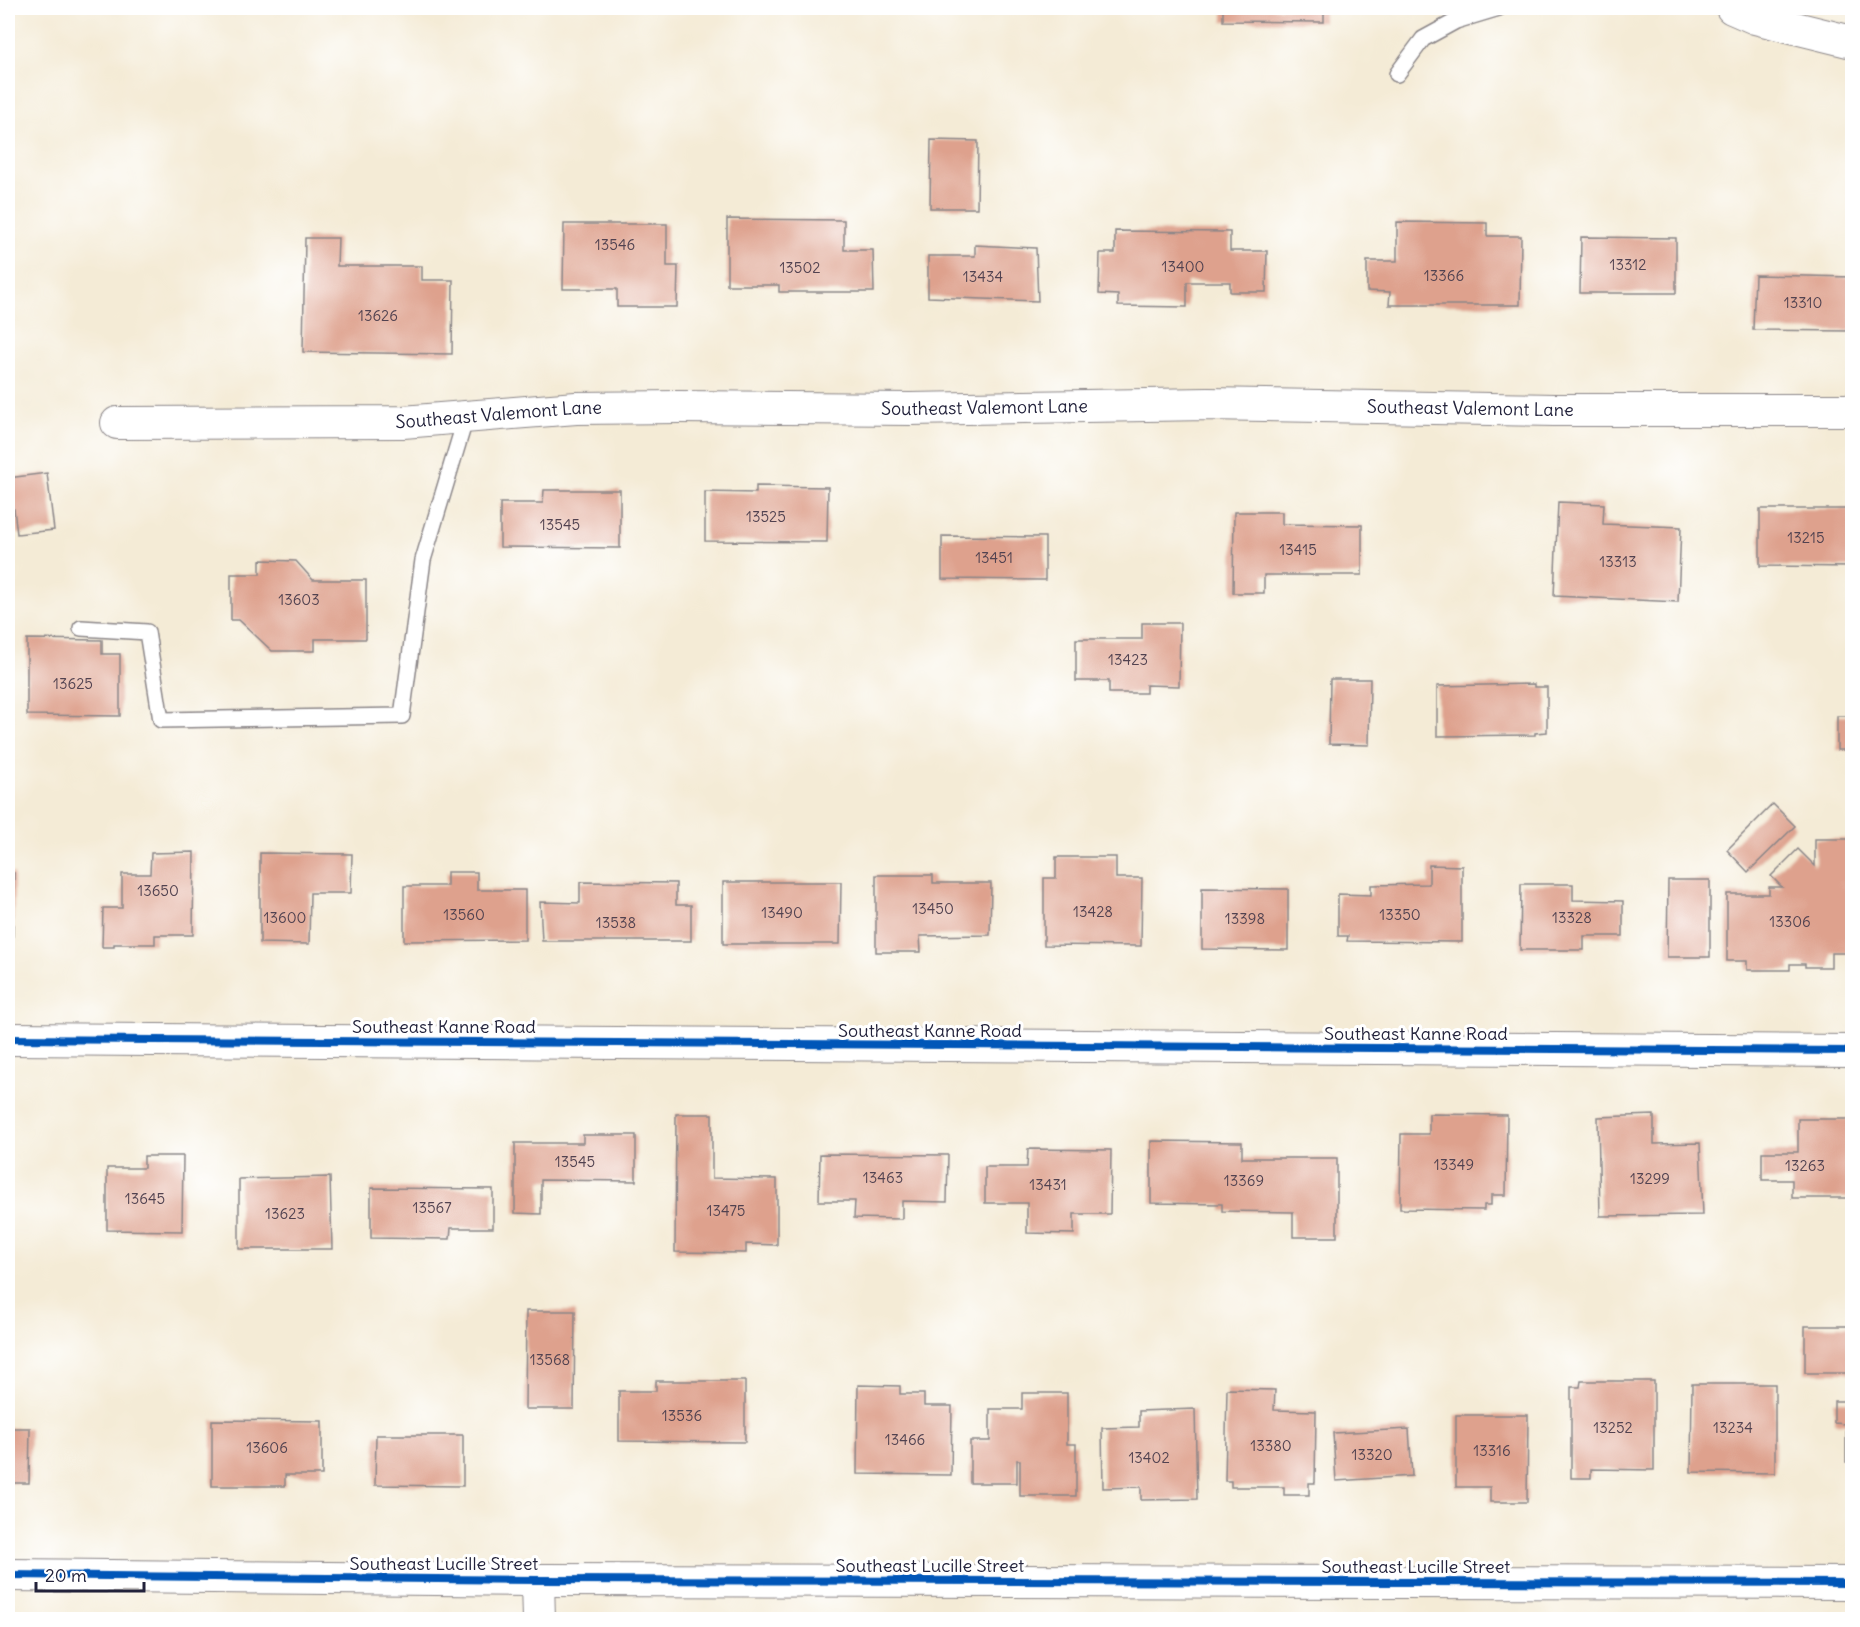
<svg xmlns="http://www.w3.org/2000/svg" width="1860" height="1627" font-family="Delius,sans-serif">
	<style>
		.building { fill: #dea18d }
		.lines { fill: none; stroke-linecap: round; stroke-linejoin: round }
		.lane-casing { stroke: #8b8688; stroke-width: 18 }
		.street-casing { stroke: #8b8688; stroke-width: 34 }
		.lane { stroke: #fff; stroke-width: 15 }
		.street { stroke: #fff; stroke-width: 32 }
		.cycleway-casing { stroke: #fff; stroke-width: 11 }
		.cycleway { stroke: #0057b8; stroke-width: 8 }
		.labels { text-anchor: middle; stroke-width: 6; stroke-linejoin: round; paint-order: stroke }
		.number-label { font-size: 15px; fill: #514250 }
		.street-label { font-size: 18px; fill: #22223b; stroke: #fff }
	</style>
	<rect width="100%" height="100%" fill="#fff"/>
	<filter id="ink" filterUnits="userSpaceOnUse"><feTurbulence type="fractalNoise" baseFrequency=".0167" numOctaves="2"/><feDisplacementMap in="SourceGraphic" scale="12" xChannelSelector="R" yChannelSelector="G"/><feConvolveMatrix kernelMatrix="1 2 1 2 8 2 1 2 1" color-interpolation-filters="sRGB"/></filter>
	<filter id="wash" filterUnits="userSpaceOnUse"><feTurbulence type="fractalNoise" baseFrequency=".008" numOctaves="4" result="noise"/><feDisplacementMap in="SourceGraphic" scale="24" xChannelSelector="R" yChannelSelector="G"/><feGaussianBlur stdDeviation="1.35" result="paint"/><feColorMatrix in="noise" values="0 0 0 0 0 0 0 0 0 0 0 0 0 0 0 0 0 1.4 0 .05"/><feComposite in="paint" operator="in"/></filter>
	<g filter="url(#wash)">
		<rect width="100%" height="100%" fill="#f4ebd6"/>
		<g id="blocks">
			<!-- building -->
			<g class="building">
				<polygon points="1223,8 1324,8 1324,22 1223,21"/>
				<polygon points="931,140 978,141 977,208 930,208"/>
				<polygon points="727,219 844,220 844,250 873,250 874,292 779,292 779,285 727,285"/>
				<polygon points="1397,222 1487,223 1487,236 1521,236 1520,305 1389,305 1390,292 1367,291 1367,261 1397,261"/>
				<polygon points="564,224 667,224 667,266 678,266 677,307 617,307 617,289 563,289"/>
				<polygon points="1115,231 1230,232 1230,251 1267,251 1266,292 1230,292 1230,282 1187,282 1187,307 1118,306 1118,295 1099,294 1100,253 1115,253"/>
				<polygon points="1581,237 1676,238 1676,293 1580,293"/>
				<polygon points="305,238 338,238 337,266 422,266 422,280 453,280 452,354 303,352"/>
				<polygon points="975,245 1036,248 1038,301 928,297 928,256 975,256"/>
				<polygon points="1755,275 1852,277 1852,331 1753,330"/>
				<polygon points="47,473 54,530 17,534 14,509 8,510 8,478"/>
				<polygon points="756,486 828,487 827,542 705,541 705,492 756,493"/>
				<polygon points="544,490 620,490 620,548 500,547 500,503 543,503"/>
				<polygon points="1558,502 1604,504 1603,524 1681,527 1678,602 1554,596"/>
				<polygon points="1760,509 1852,509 1852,567 1760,566"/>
				<polygon points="1234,512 1282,512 1282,524 1362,525 1362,575 1264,575 1264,593 1233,593"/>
				<polygon points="942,536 1045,537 1045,580 942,579"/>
				<polygon points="260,560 296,561 313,580 366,580 366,639 315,639 315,651 272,651 239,620 231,620 231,574 260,574"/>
				<polygon points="1142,623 1180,623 1179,686 1146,685 1146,693 1109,693 1109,681 1076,681 1076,639 1142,639"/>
				<polygon points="27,639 102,640 102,654 120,654 120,716 27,715"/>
				<polygon points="1330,679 1370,679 1369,745 1329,744"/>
				<polygon points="1534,684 1534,687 1547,687 1547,732 1535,733 1535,735 1437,736 1437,686"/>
				<rect x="1837" y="716" width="15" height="34"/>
				<polygon points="1773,804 1795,826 1748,872 1727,850"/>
				<polygon points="1815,839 1852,839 1852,952 1850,950 1847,953 1831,953 1831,967 1805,967 1805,964 1790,964 1790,970 1747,970 1747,961 1727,961 1727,894 1769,894 1769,887 1782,887 1771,876 1798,849 1815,866"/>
				<polygon points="194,852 193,935 155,935 155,944 114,944 114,947 102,947 103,908 122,908 122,874 150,874 151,853"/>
				<polygon points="260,853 352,854 351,893 310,893 309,944 260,943"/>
				<polygon points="1056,857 1116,857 1116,878 1142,878 1141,946 1044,945 1044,878 1056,878"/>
				<polygon points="1429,865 1462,866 1462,942 1347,941 1348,936 1338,936 1338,894 1371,895 1371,885 1429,884"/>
				<polygon points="447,872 477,872 477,890 525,890 525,940 404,941 404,886 447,886"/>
				<polygon points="8,873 14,873 13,936 8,936"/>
				<polygon points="876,875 933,875 933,883 991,883 990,935 920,936 921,952 876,952"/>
				<polygon points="1668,880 1710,880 1710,957 1667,957"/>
				<polygon points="580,882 676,883 676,905 691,905 691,941 542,941 540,902 580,903"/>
				<polygon points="723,882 841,882 840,944 723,944"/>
				<polygon points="1521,884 1573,884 1573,900 1623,901 1623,936 1584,936 1584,950 1520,950"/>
				<polygon points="1202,888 1288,889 1288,950 1202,949"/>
				<polygon points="676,1114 712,1114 712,1178 777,1179 777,1245 746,1244 746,1253 675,1252"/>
				<polygon points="1429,1114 1507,1115 1506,1195 1491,1195 1491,1205 1484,1205 1484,1210 1400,1209 1401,1134 1429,1134"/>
				<polygon points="1654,1115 1654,1144 1700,1143 1703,1215 1600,1216 1598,1117"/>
				<polygon points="1798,1119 1849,1119 1849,1198 1792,1198 1792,1180 1762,1180 1762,1152 1798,1152"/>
				<polygon points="583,1135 636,1135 636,1181 541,1180 541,1214 515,1213 515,1143 583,1143"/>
				<polygon points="1151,1141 1242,1142 1242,1158 1337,1158 1337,1237 1293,1237 1293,1212 1222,1211 1222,1204 1151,1203"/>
				<polygon points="1028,1149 1111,1150 1110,1214 1074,1214 1074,1234 1027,1233 1027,1203 985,1203 985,1167 1027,1167"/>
				<polygon points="820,1154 948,1155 947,1202 902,1201 902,1219 854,1218 855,1201 819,1201"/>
				<polygon points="144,1156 183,1156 182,1231 107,1230 107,1168 144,1168"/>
				<polygon points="330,1177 332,1249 239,1249 239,1179"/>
				<polygon points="371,1188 493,1189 493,1228 451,1228 450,1239 371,1238"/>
				<polygon points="526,1311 575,1311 574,1409 525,1409"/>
				<rect x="1805" y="1326" width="46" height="47"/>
				<polygon points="656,1381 745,1381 745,1442 619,1441 619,1391 656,1391"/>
				<polygon points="1581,1381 1654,1381 1654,1470 1591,1469 1591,1478 1571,1478 1571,1387 1580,1387"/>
				<polygon points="1692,1384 1775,1384 1775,1473 1691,1472"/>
				<polygon points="858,1385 900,1386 900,1394 924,1394 924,1406 952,1406 951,1475 857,1474"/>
				<polygon points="1227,1389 1275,1390 1274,1410 1316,1411 1315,1483 1309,1483 1309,1495 1284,1495 1284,1487 1231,1487 1231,1481 1225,1481"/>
				<polygon points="1022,1393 1067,1393 1067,1444 1076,1444 1076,1496 1020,1496 1020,1460 1017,1460 1017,1483 970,1483 970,1441 990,1441 990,1409 1022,1409"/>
				<polygon points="1834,1401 1852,1401 1852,1463 1846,1462 1846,1424 1834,1423"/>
				<polygon points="1195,1409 1197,1499 1141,1500 1141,1487 1103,1488 1102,1428 1139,1427 1139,1411"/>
				<polygon points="1456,1415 1528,1415 1527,1502 1490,1502 1490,1487 1456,1487"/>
				<polygon points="212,1420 322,1421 322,1475 285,1475 285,1486 212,1486"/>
				<polygon points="8,1428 30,1428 29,1483 8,1483"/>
				<polygon points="1409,1429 1412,1476 1336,1481 1333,1433"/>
				<polygon points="376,1435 463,1435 463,1486 375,1485"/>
			</g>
		</g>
	</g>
	<g filter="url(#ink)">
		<use href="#blocks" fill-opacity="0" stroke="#8b8688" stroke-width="1.5"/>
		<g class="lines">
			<defs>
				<g id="lane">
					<polyline points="1397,74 1423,39 1456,21 1499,8"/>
					<polyline points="81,628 147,632 161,720 402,716 423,560 466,417"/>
				</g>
				<g id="street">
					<polyline points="1732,8 1755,18 1852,42"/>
					<path id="s1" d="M117,423L403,422L576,408L679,407L910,409L1208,404L1554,410H1852"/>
					<polyline points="8,1039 1852,1051"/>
					<polyline points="8,1575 538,1580 1852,1583"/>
					<polyline points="538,1580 539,1620"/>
				</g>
			</defs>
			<!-- lane casing -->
			<use href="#lane" class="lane-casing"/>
			<!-- street casing -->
			<use href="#street" class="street-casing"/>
			<!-- lane -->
			<use href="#lane" class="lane"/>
			<!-- street -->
			<use href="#street" class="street"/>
			<defs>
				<g id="cycleway">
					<polyline points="8,1039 1852,1051"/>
					<polyline points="8,1575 538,1580 1852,1583"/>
				</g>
			</defs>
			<!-- cycleway casing -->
			<use href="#cycleway" class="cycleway-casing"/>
			<!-- cycleway -->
			<use href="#cycleway" class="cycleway"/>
		</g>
	</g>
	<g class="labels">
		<!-- number labels -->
		<g class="number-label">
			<text x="615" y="250">13546</text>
			<text x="1628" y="270">13312</text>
			<text x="1183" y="272">13400</text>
			<text x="800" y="273">13502</text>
			<text x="1444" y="281">13366</text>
			<text x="983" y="282">13434</text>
			<text x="1803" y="308">13310</text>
			<text x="378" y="321">13626</text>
			<text x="766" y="522">13525</text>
			<text x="560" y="530">13545</text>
			<text x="1806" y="543">13215</text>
			<text x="1298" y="555">13415</text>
			<text x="994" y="563">13451</text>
			<text x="1618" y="567">13313</text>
			<text x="299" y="605">13603</text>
			<text x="1128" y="665">13423</text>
			<text x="73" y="689">13625</text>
			<text x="158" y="896">13650</text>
			<text x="933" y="914">13450</text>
			<text x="1093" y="917">13428</text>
			<text x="782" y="918">13490</text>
			<text x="464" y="920">13560</text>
			<text x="1400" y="920">13350</text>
			<text x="285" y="923">13600</text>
			<text x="1572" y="923">13328</text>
			<text x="1245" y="924">13398</text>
			<text x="1790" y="927">13306</text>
			<text x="616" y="928">13538</text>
			<text x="575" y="1167">13545</text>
			<text x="1454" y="1170">13349</text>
			<text x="1805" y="1171">13263</text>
			<text x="883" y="1183">13463</text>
			<text x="1650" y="1184">13299</text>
			<text x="1244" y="1186">13369</text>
			<text x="1048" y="1190">13431</text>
			<text x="145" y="1204">13645</text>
			<text x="432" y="1213">13567</text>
			<text x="726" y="1216">13475</text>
			<text x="285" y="1219">13623</text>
			<text x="550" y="1365">13568</text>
			<text x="682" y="1421">13536</text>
			<text x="1613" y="1433">13252</text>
			<text x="1733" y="1433">13234</text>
			<text x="905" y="1445">13466</text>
			<text x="1271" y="1451">13380</text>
			<text x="267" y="1453">13606</text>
			<text x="1492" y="1456">13316</text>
			<text x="1372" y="1460">13320</text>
			<text x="1149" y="1463">13402</text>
		</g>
		<!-- street labels -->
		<g class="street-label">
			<text dy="6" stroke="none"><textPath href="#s1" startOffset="868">Southeast Valemont Lane</textPath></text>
			<text dy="6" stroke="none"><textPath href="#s1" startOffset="1354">Southeast Valemont Lane</textPath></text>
			<text dy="6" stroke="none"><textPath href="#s1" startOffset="382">Southeast Valemont Lane</textPath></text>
			<text x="444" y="1033">Southeast Kanne Road</text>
			<text x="930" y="1037">Southeast Kanne Road</text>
			<text x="1416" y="1040">Southeast Kanne Road</text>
			<text x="444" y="1570">Southeast Lucille Street</text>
			<text x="930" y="1572">Southeast Lucille Street</text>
			<text x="1416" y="1573">Southeast Lucille Street</text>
		</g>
	</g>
	<!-- margin -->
	<rect width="1860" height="1627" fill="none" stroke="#fff" stroke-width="30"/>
	<!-- scale -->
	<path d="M36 1582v9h108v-9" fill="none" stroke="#22223b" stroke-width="3"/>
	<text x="45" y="1582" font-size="18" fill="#22223b" stroke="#ffffff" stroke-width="4.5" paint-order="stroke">20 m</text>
</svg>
